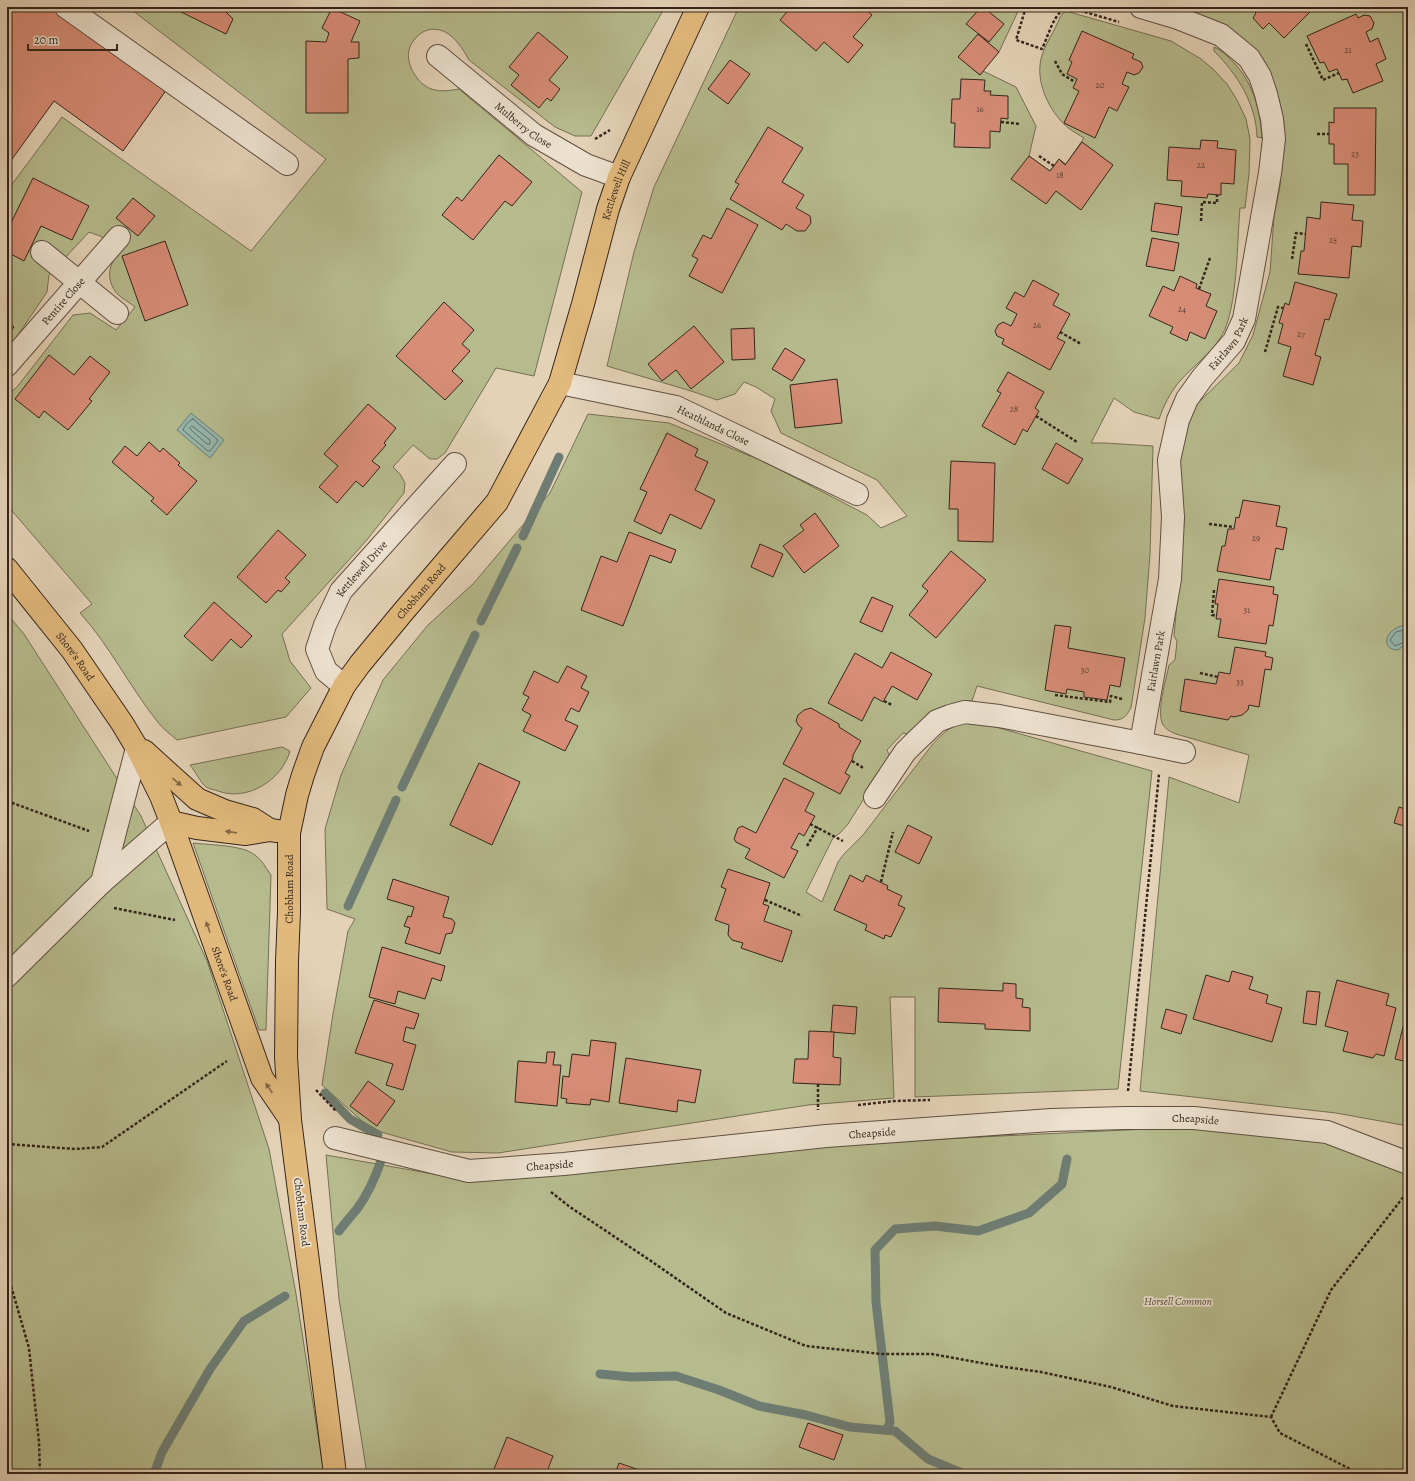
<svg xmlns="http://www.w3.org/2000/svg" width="1415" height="1481" font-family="Alegreya,serif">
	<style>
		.green { fill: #b6bb8d; stroke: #747054 }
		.water { fill: #95b8af; stroke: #6e7d74 }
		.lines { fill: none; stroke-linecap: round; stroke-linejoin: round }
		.shore { stroke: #646e65; stroke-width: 1 }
		.stream { stroke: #6e7d74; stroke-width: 9 }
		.building { fill: #d88d77; stroke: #33251b }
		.minor-casing { stroke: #5f5042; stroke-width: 24 }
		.major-casing { stroke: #33251b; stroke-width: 24 }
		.path { stroke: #33251b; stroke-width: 2.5; stroke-dasharray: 3 2; stroke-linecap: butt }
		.minor { stroke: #ede2d0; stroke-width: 22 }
		.major { stroke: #e2b97c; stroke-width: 22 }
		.oneway { fill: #826847 }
		.labels { text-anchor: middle; stroke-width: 3.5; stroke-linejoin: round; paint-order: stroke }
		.number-label { font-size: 9px; fill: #5c3f32 }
		.street-label { font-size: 11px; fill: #33251b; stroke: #ede2d0 }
		.park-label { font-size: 11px; font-style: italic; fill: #544a38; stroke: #ede2d0 }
	</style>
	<rect width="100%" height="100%" fill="#e4d2b7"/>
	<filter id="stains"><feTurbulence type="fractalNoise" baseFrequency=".005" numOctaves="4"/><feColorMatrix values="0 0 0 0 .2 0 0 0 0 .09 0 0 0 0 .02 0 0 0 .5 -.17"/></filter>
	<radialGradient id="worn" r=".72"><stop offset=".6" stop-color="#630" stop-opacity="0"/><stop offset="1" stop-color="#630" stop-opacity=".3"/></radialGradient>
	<!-- green -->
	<g class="green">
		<path d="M128,7H665L591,136H575L555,127L469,60C463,49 453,33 440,30C432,28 425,30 420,34C404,47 406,63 417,78C429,93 442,92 459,89L582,192L534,376L496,368L445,453L437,459H430L413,445L393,467L400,474L405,483L404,493L366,541L282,634L290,661L311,688L286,717L177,740C170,734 162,728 157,721C129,686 110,646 80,613L92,604L7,505V395L17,387L73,315L90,313L116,330L135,307C129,302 119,297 115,291C105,276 110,262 121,250L100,236L89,232L49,275L47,292L14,341L7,348V191L62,117L251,251L326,159Z"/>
		<path d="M739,7H1020L999,52L978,34L959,57L980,75L983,71L1016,87L1036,126L1029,156L1050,171L1059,159L1066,164L1084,138C1076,133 1068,129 1062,122C1047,106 1036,81 1041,59C1044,45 1055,31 1060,17L1063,13L1066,11L1171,41L1201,59L1213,69L1227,84L1237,100L1246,119L1250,139L1249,174L1245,208H1240C1237,241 1238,307 1222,335C1212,353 1193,366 1179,382C1170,393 1164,405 1159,419L1134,412L1114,398L1091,443H1105L1153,446L1150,554L1145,618L1131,708C1126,716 1124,720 1114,720L977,686L972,701C947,698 927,720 909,734L903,733L887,750L890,757L848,824L840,833L833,838L806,892L822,902L838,862L844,854L863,835L932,745C943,733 955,721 973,722C979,722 986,725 992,726L1152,771L1118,1089L915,1097V997H890L894,1098L808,1105L498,1153L452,1152L381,1132L362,1121L322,1085L333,1014L348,931L355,919L327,909L325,829L341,775L383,680L428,625L473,584L550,493L588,414L669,423L765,462L867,515L881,528L907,516L877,480L781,433L771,411L775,399L756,387L744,382L735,394L717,400L691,391L607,366L634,252L654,187Z"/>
		<path d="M1173,7H1408V1126L1336,1113L1140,1091L1169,777L1239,803L1249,755L1176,734C1171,732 1167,730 1163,725C1156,712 1166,680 1169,665L1175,660L1177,641L1174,636L1184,524L1180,466L1183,426L1193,408L1239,363L1253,335L1270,272L1274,216L1280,186L1284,122L1279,100L1273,83Z"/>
		<path d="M1214,47C1223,51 1229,58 1236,65C1254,86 1260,110 1262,138L1257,137C1256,103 1237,74 1214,51Z"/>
		<polygon points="7,614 24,634 141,816 207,961 269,1149 296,1294 324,1474 7,1474"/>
		<path d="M282,747L290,751C282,780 247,802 218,791C215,790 209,789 206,787C201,783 195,771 190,765Z"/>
		<path d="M193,843C210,845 243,845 255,855C262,860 266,868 271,875L266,1030H259Z"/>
		<polygon points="1188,1127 1323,1139 1408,1175 1408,1474 367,1474 339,1299 326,1155 456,1178 815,1145"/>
	</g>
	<!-- water -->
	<g class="water">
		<polygon points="191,413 224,440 210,458 177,430"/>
		<path d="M1408,625V647L1406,649L1403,646L1398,650C1379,650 1385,626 1408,625Z"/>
	</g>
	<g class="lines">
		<!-- shore -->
		<g class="shore">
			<path d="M193,419L218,440L217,442L210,451H208L183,430C184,427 189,420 193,419Z"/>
			<polygon points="192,426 210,440 210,444 207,444 191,430 190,428"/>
			<polyline points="1408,629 1396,632 1390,640 1395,646 1402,643 1408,644"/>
		</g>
		<!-- stream -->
		<g class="stream">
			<polyline points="523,536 559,457"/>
			<polyline points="481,621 517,548"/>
			<polyline points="402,787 475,635"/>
			<polyline points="348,906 396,800"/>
			<polyline points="325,1093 350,1119 378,1135"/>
			<path d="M339,1231C345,1223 351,1216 357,1209C368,1194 376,1176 382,1158"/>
			<polyline points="600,1374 631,1377 676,1376 719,1390 759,1406 806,1415 850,1427 895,1431 928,1459 964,1474"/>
			<polyline points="887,1430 890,1422 876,1302 875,1250 895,1229 935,1226 978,1231 1029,1213 1062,1184 1067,1159"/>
			<polyline points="154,1474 162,1452 210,1369 244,1321 285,1296"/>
		</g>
	</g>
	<!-- building -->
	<g class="building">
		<polygon points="7,7 52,7 167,89 123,151 54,101 7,166"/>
		<polygon points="176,7 227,7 225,11 233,19 226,34 175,9"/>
		<polygon points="791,7 844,7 850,12 855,7 863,7 872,15 853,37 863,45 848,63 824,42 816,51 780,20"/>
		<polygon points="981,7 983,7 1004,24 989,42 966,24"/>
		<polygon points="1251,7 1311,7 1313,9 1284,38 1269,23 1263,29 1253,18 1256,13"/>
		<polygon points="332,8 360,21 351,42 359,42 359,58 348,59 348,113 306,113 306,41 326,42 329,33 322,28"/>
		<polygon points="1356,14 1358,18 1364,15 1370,16 1374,23 1372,29 1366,32 1370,42 1378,38 1386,59 1376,64 1383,81 1353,93 1347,79 1342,80 1337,69 1329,72 1324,62 1320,63 1307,36"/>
		<polygon points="1082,31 1134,54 1132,58 1141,62 1143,67 1139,73 1134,75 1127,72 1122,84 1129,87 1117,111 1109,107 1095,138 1064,123 1079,91 1073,88 1077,79 1067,74 1072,62 1069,60"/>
		<polygon points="538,32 568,57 549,80 560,89 551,101 547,98 539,108 511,85 519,75 509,67"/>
		<polygon points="978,34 999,52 980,75 958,57"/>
		<polygon points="730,60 750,74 728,104 708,89"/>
		<polygon points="961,79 985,80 984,91 991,91 990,95 1008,96 1008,119 1001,118 1000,132 990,131 990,148 954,147 955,123 951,123 952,99 960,99"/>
		<polygon points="1334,108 1376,108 1375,195 1348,195 1348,164 1334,164 1334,144 1329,144 1329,122 1334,123"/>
		<polygon points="768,127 803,148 782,182 804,195 796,208 810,216 811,223 805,231 797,231 786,224 782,230 730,199 739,184 735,182"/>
		<polygon points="1201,140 1218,141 1217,148 1236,150 1234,184 1221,183 1221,195 1208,194 1207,198 1181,196 1182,181 1167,180 1169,147 1200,149"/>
		<polygon points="1082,142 1113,165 1081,210 1056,191 1046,204 1011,179 1029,156 1050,171 1059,159 1065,165"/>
		<polygon points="499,155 532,182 512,206 505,201 473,240 442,215 457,197 462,201"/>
		<polygon points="33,178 89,206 72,240 41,226 24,261 7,252 7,231"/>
		<polygon points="133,198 155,216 138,236 116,218"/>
		<polygon points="1321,202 1354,205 1352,220 1363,221 1361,247 1352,246 1349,278 1298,274 1301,251 1304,251 1307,217 1320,219"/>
		<polygon points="1155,203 1182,207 1178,235 1151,231"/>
		<polygon points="727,208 758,225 722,293 689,276 698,259 692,256 703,235 711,239"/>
		<polygon points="1152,238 1179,243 1174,271 1146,266"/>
		<polygon points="165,241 188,305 145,321 122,256"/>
		<polygon points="1180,276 1197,284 1196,288 1211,294 1206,306 1217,311 1205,339 1190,332 1187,341 1170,333 1173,327 1149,316 1163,286 1174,291"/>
		<polygon points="1033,280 1059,294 1053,305 1070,314 1057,338 1065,342 1050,370 1002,344 1004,339 997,336 995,331 998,325 1003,322 1011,326 1017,314 1006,308 1015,292 1024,297"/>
		<polygon points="1295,282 1337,294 1329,320 1325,319 1315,355 1321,357 1313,385 1283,376 1291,347 1278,343 1283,324 1279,323 1285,303 1289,305"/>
		<polygon points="444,302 474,330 462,344 470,351 452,371 463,381 445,400 396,356"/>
		<polygon points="7,322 14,327 7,336"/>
		<polygon points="694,326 724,362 691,389 676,370 662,381 648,364"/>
		<polygon points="754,328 755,359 732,360 731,329"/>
		<polygon points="785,348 805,360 792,381 772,369"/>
		<polygon points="49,355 74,375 90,356 110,372 89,399 92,401 68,430 44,411 39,418 15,399"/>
		<polygon points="1008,372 1044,392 1035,408 1039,411 1027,432 1023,429 1015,445 982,426 1001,393 997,391"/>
		<polygon points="837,379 842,423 795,428 790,385"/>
		<polygon points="368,404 396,428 384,443 386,445 372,461 380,467 363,487 356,481 337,503 319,487 338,466 324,454"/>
		<polygon points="667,433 698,449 695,456 708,462 695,490 715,500 701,529 670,514 661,534 634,521 647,492 640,489"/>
		<polygon points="149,442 160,452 163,448 180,463 178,465 197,481 167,515 151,501 154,498 112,462 125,446 137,456"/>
		<polygon points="1056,443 1083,459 1068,484 1042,469"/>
		<polygon points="951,461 995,463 993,542 958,541 958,509 949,509"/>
		<polygon points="1243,500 1280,506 1276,526 1287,528 1283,550 1276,548 1270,580 1217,571 1222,546 1225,546 1228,529 1234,529 1236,517 1239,518"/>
		<polygon points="815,513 839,546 804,573 783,546 804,530 800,525"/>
		<polygon points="278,530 306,555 285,578 290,582 281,592 278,590 266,603 237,577"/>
		<polygon points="629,532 676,550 671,563 650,555 623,626 581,610 601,556 617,562"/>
		<polygon points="760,544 783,554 773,577 751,567"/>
		<polygon points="951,551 986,580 936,638 909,615 928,591 922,586"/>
		<polygon points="1219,579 1274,587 1273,594 1278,595 1273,626 1269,625 1266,644 1218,637 1221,619 1216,619 1218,604 1215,604"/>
		<polygon points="872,597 893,606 882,632 860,622"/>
		<polygon points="214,602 252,636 241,648 231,639 212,661 184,636"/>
		<polygon points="1055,625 1071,627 1068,648 1125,658 1120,687 1110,685 1107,700 1084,697 1084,692 1067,689 1066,694 1045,690"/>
		<polygon points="1235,647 1266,652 1265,656 1273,658 1271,670 1265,669 1259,707 1249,705 1248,710 1242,715 1234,717 1231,716 1228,720 1180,711 1185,679 1216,684 1219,672 1230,674"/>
		<polygon points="891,652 932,674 917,700 892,686 883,702 874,697 862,721 828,703 855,653 882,668"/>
		<polygon points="567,666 587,676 581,688 589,692 579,712 571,708 565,720 578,726 565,751 523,731 531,715 522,710 529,697 523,694 534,671 558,683"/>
		<polygon points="811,708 839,724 839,727 861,741 853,755 853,758 845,773 850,776 840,794 783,764 802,728 799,726 796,721 798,715 804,710"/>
		<polygon points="479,763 520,782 492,845 450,825"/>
		<polygon points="784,778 814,793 805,811 815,816 804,836 799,833 791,848 798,851 784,878 745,858 750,849 736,842 734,839 738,828 742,826 756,833"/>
		<polygon points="1399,807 1408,810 1408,827 1394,823"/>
		<polygon points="908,825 932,837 919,864 895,852"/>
		<polygon points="728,869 770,883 763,904 769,906 764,921 792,931 782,962 741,948 743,943 732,940 728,935 729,925 715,920 726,889 721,887"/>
		<polygon points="850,875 863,882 866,875 888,886 887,889 902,896 898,905 905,908 891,937 885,935 884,939 865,930 867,925 834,910"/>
		<polygon points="393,879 449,897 443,917 452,919 455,923 452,933 446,934 440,954 405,943 410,928 404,926 408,916 411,917 414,907 387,899"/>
		<polygon points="382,947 445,966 441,981 432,978 425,999 398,991 395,1004 369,997"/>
		<polygon points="1232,971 1253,977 1249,989 1268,995 1266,1003 1282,1008 1272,1042 1193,1019 1206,975 1229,982"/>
		<polygon points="1337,980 1389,994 1386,1005 1396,1008 1384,1056 1376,1054 1373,1058 1343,1051 1348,1032 1325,1026"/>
		<polygon points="1003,983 1016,984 1016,998 1023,999 1022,1007 1030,1008 1030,1031 985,1029 985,1024 938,1022 939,988 1003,991"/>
		<polygon points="1307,991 1320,992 1316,1025 1303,1023"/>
		<polygon points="374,1000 419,1014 414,1029 406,1027 403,1041 416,1045 403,1090 386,1085 393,1064 355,1053"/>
		<polygon points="833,1005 857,1007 855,1034 831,1032"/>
		<polygon points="1166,1009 1187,1015 1181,1034 1161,1028"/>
		<polygon points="1406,1015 1408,1016 1408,1062 1395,1059"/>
		<polygon points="809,1031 834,1032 833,1057 841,1058 840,1085 793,1083 795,1059 808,1059"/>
		<polygon points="591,1040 616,1043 609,1102 591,1099 590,1105 566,1103 567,1099 561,1098 563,1076 569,1077 572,1054 589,1056"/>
		<polygon points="547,1052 555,1052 553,1065 561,1065 557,1106 515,1102 518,1061 546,1063"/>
		<polygon points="626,1058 701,1070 695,1103 678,1100 677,1112 619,1103"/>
		<polygon points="368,1081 395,1101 377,1126 350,1106"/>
		<polygon points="808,1423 843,1435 834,1460 799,1447"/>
		<polygon points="507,1437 553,1456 546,1474 492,1474"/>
		<polygon points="619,1463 642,1471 641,1474 615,1474"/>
	</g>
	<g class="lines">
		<defs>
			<g id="minor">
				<polyline points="66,7 287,164"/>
				<path id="s1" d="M438,56L534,135L586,165L619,177"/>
				<polyline points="42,252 117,313"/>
				<path id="s2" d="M7,365L119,237"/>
				<path id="s3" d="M560,383L676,407L857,494"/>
				<path id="s4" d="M344,686L326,671L317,649L325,625L341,591L455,464"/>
				<polyline points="1141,743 1184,752"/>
				<path id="s5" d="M875,797L905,752L913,744L937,721L950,716L965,712L999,716L1141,743L1170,579L1173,517L1169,460L1178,420L1187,399L1202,378L1234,341L1244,319L1270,173L1274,139L1272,119L1266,94L1260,76L1249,58L1221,35L1178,18L1141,7"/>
				<polyline points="102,882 137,748"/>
				<polyline points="7,976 102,882 171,822"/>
				<path id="s6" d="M335,1138L469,1171L564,1164L826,1136L1051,1120L1125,1118H1194L1327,1132L1408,1163"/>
			</g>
			<g id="major">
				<path id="s7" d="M7,569L72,650L122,723L137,748L161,796L171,822L262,1078L290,1119"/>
				<polyline points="144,751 197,799 225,811 253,819 270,830"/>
				<polyline points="171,822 197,828 246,834 270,830 277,831"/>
				<path id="s8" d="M335,1474L290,1120L286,1057L287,961L289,912V833L297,795L303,775L313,747L344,686L360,664L403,612L497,502L560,383L583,304L608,209L619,177L698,7"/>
			</g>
		</defs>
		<!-- minor casing -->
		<use href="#minor" class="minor-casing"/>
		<!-- major casing -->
		<use href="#major" class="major-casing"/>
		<!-- path -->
		<g class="path">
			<path d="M1026,7L1016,40L1042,49C1048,37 1054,11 1068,7L1119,22"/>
			<polyline points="1231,7 1236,11"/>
			<polyline points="1306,44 1323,80 1339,73"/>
			<polyline points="1055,61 1062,74 1075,82"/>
			<polyline points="1001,122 1020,124"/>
			<polyline points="1317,134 1329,134"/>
			<polyline points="595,139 610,130"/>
			<polyline points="1039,156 1054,166"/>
			<polyline points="1201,221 1202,202 1217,203 1217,195"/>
			<polyline points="1292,259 1296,233 1306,234"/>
			<polyline points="1199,289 1210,258"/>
			<polyline points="1060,332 1081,344"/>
			<polyline points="1265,352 1278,307 1283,308"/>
			<polyline points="1036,416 1077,442"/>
			<polyline points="1209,524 1234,527"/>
			<polyline points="1214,590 1212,615 1217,616"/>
			<polyline points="1200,673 1218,677"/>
			<polyline points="1055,695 1110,702 1111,696 1122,699"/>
			<polyline points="884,701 892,705"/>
			<polyline points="852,761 862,767 861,769"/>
			<polyline points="7,801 89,831"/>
			<polyline points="810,824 843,841"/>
			<polyline points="807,846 818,827"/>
			<polyline points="881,882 893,832"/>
			<polyline points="765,900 802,916"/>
			<polyline points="114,908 175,920"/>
			<polyline points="818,1084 818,1110"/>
			<polyline points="316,1090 336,1111"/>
			<polyline points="1128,1091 1159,774"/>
			<polyline points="858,1105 894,1101 930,1100"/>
			<polyline points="7,1144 75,1149 102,1147 227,1061"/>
			<polyline points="551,1192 570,1207 651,1261 726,1313 806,1346 882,1354 932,1354 998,1366 1041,1372 1111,1387 1173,1406 1271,1417 1280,1433 1350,1469 1357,1474"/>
			<polyline points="7,1272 29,1348 39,1442 40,1474"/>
			<polyline points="1271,1417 1331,1290 1408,1191"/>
		</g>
		<!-- minor -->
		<use href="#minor" class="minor"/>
		<!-- major -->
		<use href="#major" class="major"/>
	</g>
	<!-- one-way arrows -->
	<defs><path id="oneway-solid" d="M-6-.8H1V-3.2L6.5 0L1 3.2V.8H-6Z"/></defs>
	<g class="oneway">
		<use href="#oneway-solid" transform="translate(177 782) rotate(41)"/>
		<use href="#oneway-solid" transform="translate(231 832) rotate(-172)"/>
		<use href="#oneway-solid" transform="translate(208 927) rotate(-110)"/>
		<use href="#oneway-solid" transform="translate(269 1088) rotate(-124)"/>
	</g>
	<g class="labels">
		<!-- number labels -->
		<g class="number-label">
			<text x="1348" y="53">21</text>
			<text x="1100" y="88">20</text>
			<text x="980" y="112">16</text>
			<text x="1355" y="157">23</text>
			<text x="1201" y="168">22</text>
			<text x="1060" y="178">18</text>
			<text x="1333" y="243">25</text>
			<text x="1182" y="312">24</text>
			<text x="1037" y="328">26</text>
			<text x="1301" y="337">27</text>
			<text x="1014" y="412">28</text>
			<text x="1256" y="541">29</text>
			<text x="1247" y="613">31</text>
			<text x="1085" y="673">30</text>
			<text x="1240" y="685">33</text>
		</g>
		<!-- street labels -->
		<g class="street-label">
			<text dy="4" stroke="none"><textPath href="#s1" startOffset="110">Mulberry Close</textPath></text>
			<text dy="4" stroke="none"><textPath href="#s8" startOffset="1377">Kettlewell Hill</textPath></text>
			<text dy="4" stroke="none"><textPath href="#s2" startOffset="85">Pentire Close</textPath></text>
			<text dy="4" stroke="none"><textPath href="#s5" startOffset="726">Fairlawn Park</textPath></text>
			<text dy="4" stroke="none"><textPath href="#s3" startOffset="160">Heathlands Close</textPath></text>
			<text dy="4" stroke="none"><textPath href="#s4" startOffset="140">Kettlewell Drive</textPath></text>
			<text dy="4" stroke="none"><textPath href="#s8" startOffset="924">Chobham Road</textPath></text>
			<text dy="4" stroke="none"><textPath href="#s7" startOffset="111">Shore's Road</textPath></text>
			<text dy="4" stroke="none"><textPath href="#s5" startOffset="390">Fairlawn Park</textPath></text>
			<text dy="4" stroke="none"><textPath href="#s8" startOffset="588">Chobham Road</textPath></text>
			<text dy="4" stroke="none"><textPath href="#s7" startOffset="464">Shore's Road</textPath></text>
			<text dy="4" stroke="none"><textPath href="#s6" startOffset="867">Cheapside</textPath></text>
			<text dy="4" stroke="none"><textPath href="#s6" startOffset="543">Cheapside</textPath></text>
			<text dy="4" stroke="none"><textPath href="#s6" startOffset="219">Cheapside</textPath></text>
			<text transform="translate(302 1212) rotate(83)" y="4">Chobham Road</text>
		</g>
		<!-- park labels -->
		<g class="park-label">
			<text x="1178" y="1305">Horsell Common</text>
		</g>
	</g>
	<!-- margin -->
	<rect width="1415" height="1481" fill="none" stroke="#e4d2b7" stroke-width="24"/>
	<rect x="8" y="8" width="1399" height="1465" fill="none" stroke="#33251b" stroke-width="2"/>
	<rect x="12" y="12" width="1391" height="1457" fill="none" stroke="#33251b"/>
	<!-- scale -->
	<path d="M28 44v6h89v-6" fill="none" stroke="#33251b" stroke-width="2"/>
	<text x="34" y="44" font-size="12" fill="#33251b" stroke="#ede2d0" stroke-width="3" paint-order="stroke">20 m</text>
	<rect width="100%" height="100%" filter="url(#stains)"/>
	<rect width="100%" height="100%" fill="url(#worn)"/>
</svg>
